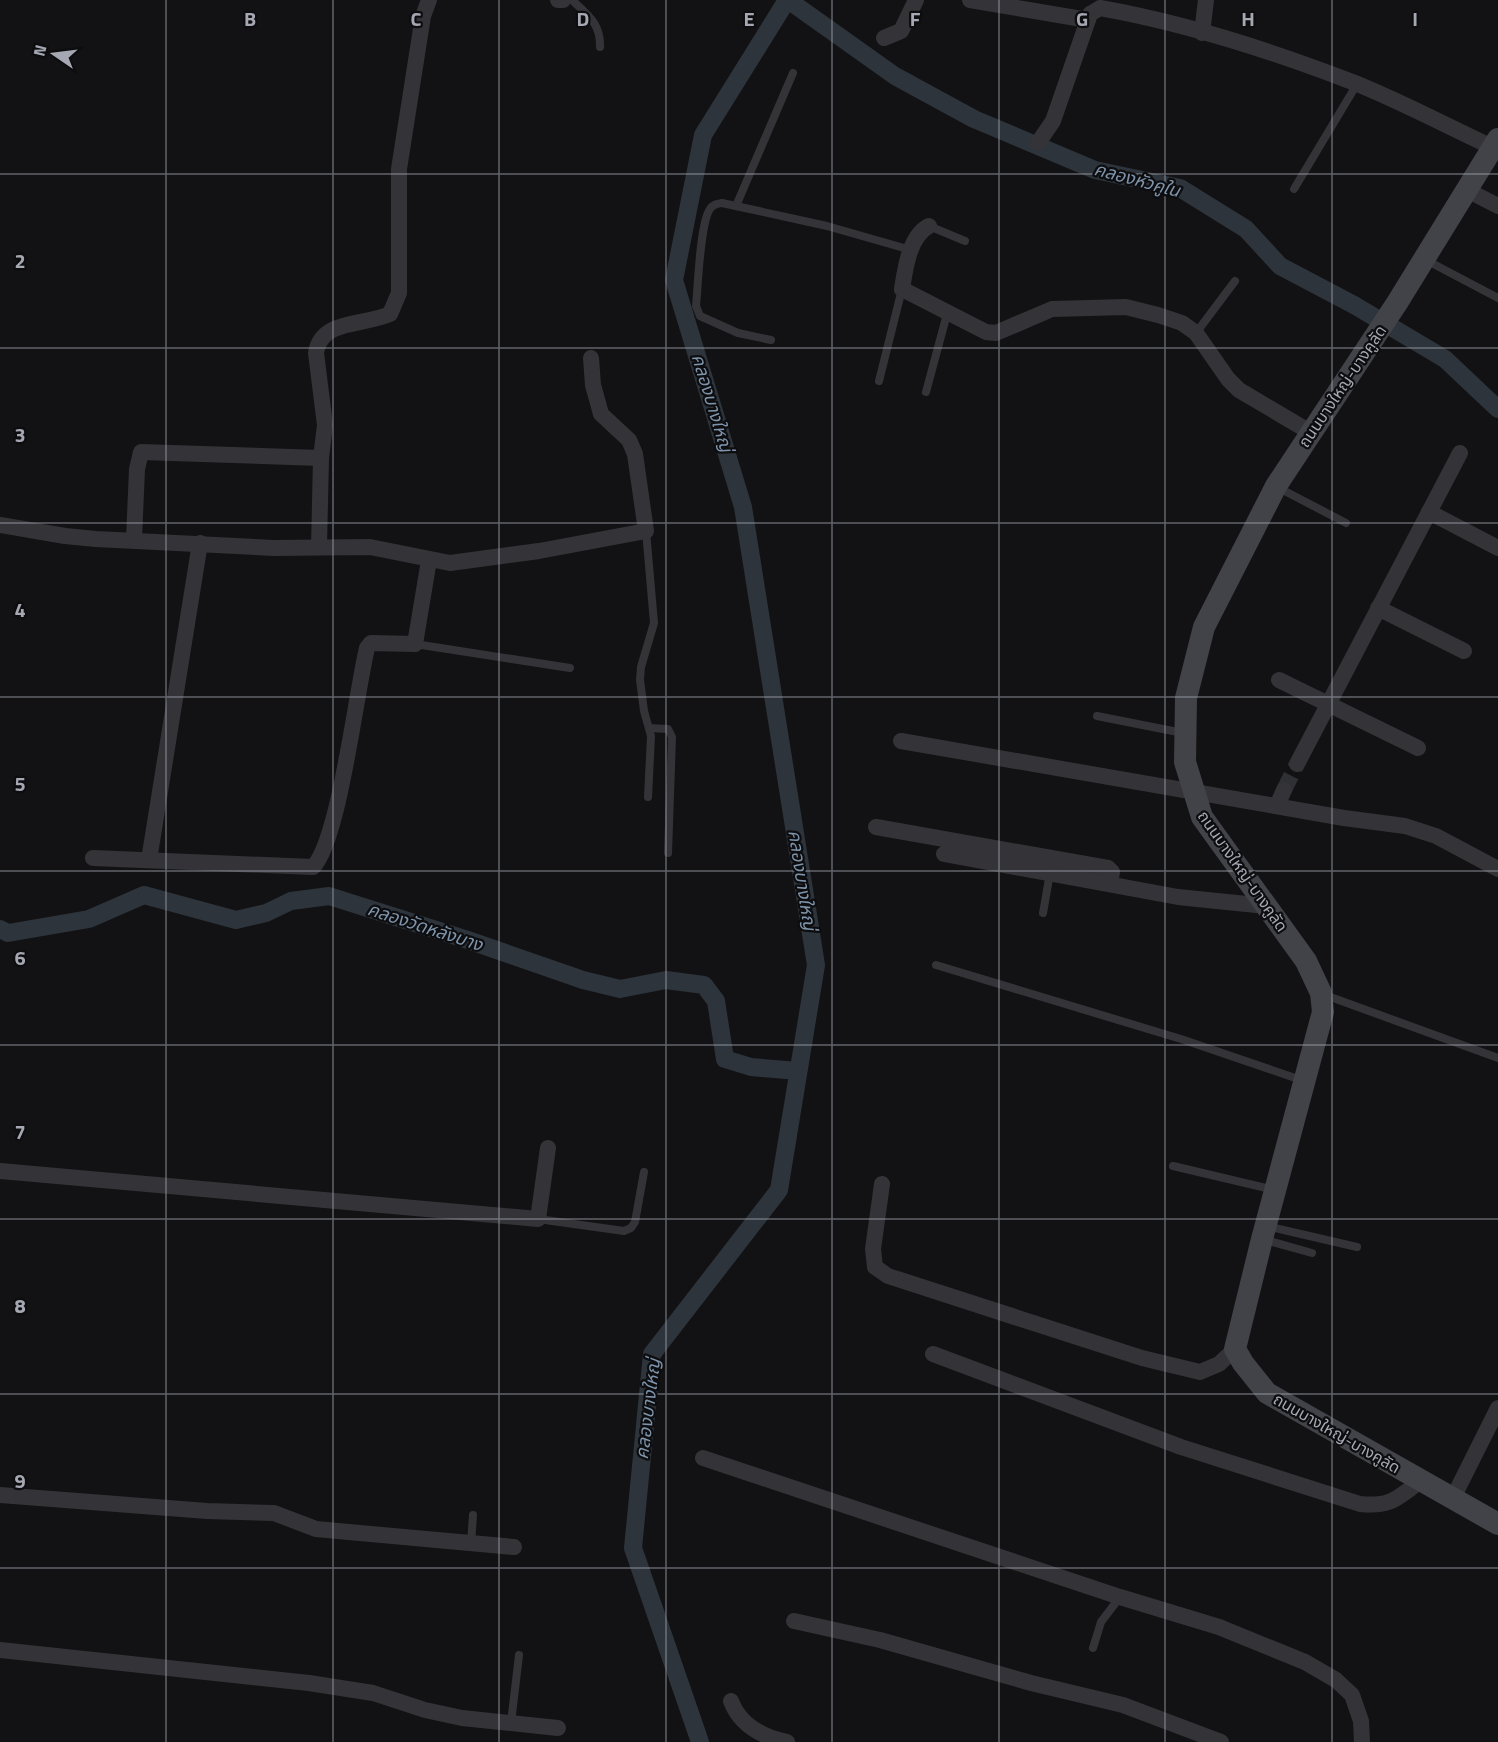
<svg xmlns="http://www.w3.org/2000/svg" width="1498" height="1742" font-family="'Titillium Web','Noto Sans Thai',sans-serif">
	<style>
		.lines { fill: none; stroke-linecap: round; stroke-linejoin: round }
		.canal { stroke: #2d343b; stroke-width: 18 }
		.street-tunnel { stroke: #2f3034; stroke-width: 16; stroke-dasharray: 16 8; stroke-linecap: butt }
		.lane { stroke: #343438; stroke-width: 8 }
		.street { stroke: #343438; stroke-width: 16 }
		.secondary { stroke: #424348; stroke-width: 22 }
		.grid { fill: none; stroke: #a5a8b3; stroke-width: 1.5; stroke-opacity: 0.55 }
		.labels { text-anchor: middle; stroke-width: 4.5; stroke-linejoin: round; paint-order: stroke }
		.street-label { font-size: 16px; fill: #a5a8b3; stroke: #0d0d0f }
		.water-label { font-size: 18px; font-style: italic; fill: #7e94ab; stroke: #0d0d0f }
		.grid-label { font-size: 20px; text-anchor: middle; font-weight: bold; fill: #a5a8b3; stroke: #0d0d0f; stroke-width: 4.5; stroke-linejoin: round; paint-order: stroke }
	</style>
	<rect width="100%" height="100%" fill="#121214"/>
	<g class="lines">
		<!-- canal -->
		<g class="canal">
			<polyline points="788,0 895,76 974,119 1095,170 1180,188 1246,229 1280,266 1354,305 1445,359 1498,409"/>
			<polyline points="0,929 8,933 89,919 144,895 236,920 266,913 291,901 329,896 465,939 583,980 620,989 666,980 704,985 716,1001 725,1059 751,1067 798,1071"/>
			<polyline points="700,1742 633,1548 652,1354 779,1190 816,965 743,507 674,280 703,135 787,0"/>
		</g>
		<!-- street-tunnel -->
		<polyline class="street-tunnel" points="1284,790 1297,764"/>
		<!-- lane -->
		<g class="lane">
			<path d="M572,0C588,15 601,24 600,47"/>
			<polyline points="1294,189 1357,84"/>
			<polyline points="736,206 793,73"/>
			<polyline points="929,226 965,241"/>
			<polyline points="1424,259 1498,298"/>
			<polyline points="1196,333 1235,281"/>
			<path d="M771,340L738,333L700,316L696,306C698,286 700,223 710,209C713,204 717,204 722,203L827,226L911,250"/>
			<polyline points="879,381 902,289"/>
			<polyline points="926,392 947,314"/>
			<polyline points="1277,487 1346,523"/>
			<polyline points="646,531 654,623 641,667 640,680 644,711 651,736 648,797"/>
			<polyline points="415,644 570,668"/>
			<polyline points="1097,716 1183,733"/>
			<polyline points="649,728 668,729 672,737 668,853"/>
			<polyline points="1043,913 1050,873"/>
			<polyline points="936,965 1181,1039 1304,1081"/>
			<polyline points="1325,995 1498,1058"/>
			<polyline points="1173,1166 1275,1190"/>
			<polyline points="538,1219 624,1231 631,1228 635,1222 644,1172"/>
			<polyline points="1266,1226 1357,1247"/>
			<polyline points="1262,1239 1312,1253"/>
			<polyline points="471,1543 473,1515"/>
			<polyline points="1093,1648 1101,1622 1120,1597"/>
			<polyline points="511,1723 519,1655"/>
		</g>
		<!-- street -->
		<g class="street">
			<polyline points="558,0 563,0"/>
			<polyline points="970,0 1088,20"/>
			<polyline points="1202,33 1206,0"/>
			<polyline points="884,38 901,31 916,0"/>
			<path d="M1038,143L1053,121L1090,14L1100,8C1185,23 1275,52 1355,83C1402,102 1447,126 1492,147"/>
			<polyline points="1465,189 1498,206"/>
			<path d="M929,226C909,236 905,270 902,289L986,332L996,333L1052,309L1126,307L1158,315L1182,323L1196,333L1228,379L1239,390L1310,432"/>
			<path d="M321,458L325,425L316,353C321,319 363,326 390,314L399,293V169L423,16L429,0"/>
			<polyline points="1429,512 1498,548"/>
			<polyline points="0,525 65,536 96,539 274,548 370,547 450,563 539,551 646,531 635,454 629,440 601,414 593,385 591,358"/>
			<polyline points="134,539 137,469 141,452 321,458 319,547"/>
			<polyline points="1378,608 1464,651"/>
			<polyline points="1279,680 1418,748"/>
			<polyline points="901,741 1344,818 1405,826 1436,836 1498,869"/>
			<polyline points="1297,764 1460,453"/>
			<polyline points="1277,806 1284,790"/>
			<polyline points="876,827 1108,868 1112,872 1110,884"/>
			<polyline points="944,854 1178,897 1266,906"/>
			<path d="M93,858L313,867C339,841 356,693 367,648L371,643L415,644L429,560"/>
			<polyline points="149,860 200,543"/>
			<polyline points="0,1171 538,1219 548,1148"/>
			<polyline points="882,1184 873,1249 875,1267 888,1276 1142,1358 1200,1372 1219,1364 1235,1349"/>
			<path d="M933,1354L1181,1447L1360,1504C1393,1507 1396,1498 1421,1481"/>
			<polyline points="703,1458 1120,1597 1219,1627 1305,1662 1336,1680 1352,1695 1361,1721 1362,1742"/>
			<polyline points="0,1495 207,1511 274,1513 316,1529 514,1547"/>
			<polyline points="1453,1498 1498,1408"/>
			<polyline points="794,1621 880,1640 1031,1683 1123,1705 1221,1742"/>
			<polyline points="0,1650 309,1683 373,1693 425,1710 462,1718 558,1728"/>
			<path d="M731,1701C740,1725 763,1737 787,1742"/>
		</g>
		<!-- secondary -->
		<polyline class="secondary" points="1498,139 1397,303 1276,486 1204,627 1186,698 1185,762 1202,817 1306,961 1321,993 1323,1012 1262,1239 1235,1349 1243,1363 1267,1393 1498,1524"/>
	</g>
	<!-- grid -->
	<path class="grid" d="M166,0V1742M333,0V1742M499,0V1742M666,0V1742M832,0V1742M999,0V1742M1165,0V1742M1332,0V1742M0,174H1498M0,348H1498M0,523H1498M0,697H1498M0,871H1498M0,1045H1498M0,1219H1498M0,1394H1498M0,1568H1498"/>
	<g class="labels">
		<!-- street labels -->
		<g class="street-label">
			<text transform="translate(1342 386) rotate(-56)" y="6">ถนนบางใหญ่-บางคูลัด</text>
			<text transform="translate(1243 871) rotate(55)" y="6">ถนนบางใหญ่-บางคูลัด</text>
			<text transform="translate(1337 1433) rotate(30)" y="6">ถนนบางใหญ่-บางคูลัด</text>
		</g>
		<!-- water labels -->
		<g class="water-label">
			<text transform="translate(1137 180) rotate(15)" y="6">คลองหัวคูใน</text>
			<text transform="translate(712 403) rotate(73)" y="6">คลองบางใหญ่</text>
			<text transform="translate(802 880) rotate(81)" y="6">คลองบางใหญ่</text>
			<text transform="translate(425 927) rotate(18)" y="6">คลองวัดหลังบาง</text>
			<text transform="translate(648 1409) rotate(-83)" y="6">คลองบางใหญ่</text>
		</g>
	</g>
	<g class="grid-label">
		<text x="250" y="26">B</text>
		<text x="416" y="26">C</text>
		<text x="583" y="26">D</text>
		<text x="749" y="26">E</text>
		<text x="915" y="26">F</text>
		<text x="1082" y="26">G</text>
		<text x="1248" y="26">H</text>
		<text x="1415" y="26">I</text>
		<text x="20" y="268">2</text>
		<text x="20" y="442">3</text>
		<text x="20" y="617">4</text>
		<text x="20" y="791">5</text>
		<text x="20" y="965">6</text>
		<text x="20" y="1139">7</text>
		<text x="20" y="1313">8</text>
		<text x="20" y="1488">9</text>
	</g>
	<!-- north arrow -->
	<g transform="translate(54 54) rotate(284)" stroke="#0d0d0f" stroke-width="4.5" paint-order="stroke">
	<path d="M0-4.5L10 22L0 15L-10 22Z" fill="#a5a8b3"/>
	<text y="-9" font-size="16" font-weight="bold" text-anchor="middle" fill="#a5a8b3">N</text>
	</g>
</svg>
